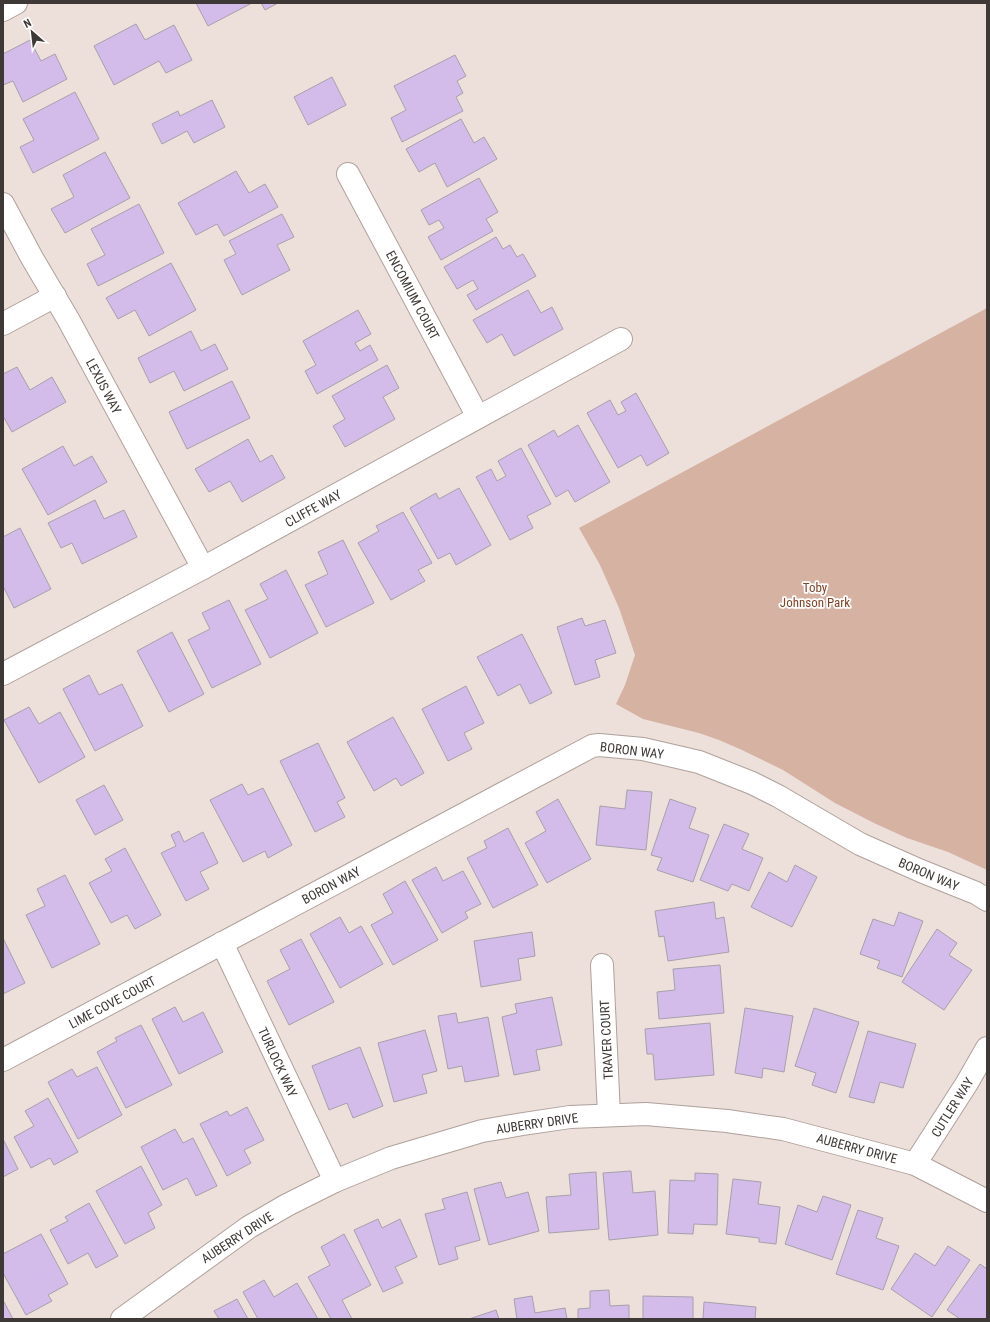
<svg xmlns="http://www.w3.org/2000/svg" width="990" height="1322" font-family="'Roboto Condensed',sans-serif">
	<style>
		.green { fill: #d6b2a3 }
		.building { fill: #d4bcea; stroke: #a6a0ac }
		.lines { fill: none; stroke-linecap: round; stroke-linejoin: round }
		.minor-casing { stroke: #afa19b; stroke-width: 24 }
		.tertiary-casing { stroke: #afa19b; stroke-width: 24 }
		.minor { stroke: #fff; stroke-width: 22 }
		.tertiary { stroke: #fff; stroke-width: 22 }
		.labels { text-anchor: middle; stroke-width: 3.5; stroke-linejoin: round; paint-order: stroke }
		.street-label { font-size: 13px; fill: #3e3836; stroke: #fff }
		.park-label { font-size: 13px; fill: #844325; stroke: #fff }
	</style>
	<rect width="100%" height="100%" fill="#eddfd9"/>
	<!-- green -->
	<polygon class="green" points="987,308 987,870 948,852 907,838 874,823 835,803 783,770 742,750 719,740 699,733 643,719 616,704 625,685 635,655 619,608 600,565 579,528"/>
	<!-- building -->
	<g class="building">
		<polygon points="196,3 252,3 208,26"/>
		<polygon points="261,3 278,3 265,10"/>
		<polygon points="136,24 145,40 174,25 192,60 166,73 159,61 114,85 94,46"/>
		<polygon points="30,40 41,61 55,54 67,79 23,102 13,81 3,85 3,54"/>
		<polygon points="455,55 466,76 457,81 463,93 456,97 463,111 402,142 391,118 406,110 394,86"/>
		<polygon points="332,77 346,105 308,125 294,97"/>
		<polygon points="75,92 99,139 33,173 20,147 34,140 23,119"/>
		<polygon points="212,100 225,127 194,143 187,131 162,144 152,124 178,111 180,116"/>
		<polygon points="461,119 474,143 484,137 497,159 447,187 435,163 419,172 406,149"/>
		<polygon points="105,152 130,198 65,233 51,209 74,197 63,175"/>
		<polygon points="236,171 249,193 265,184 278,207 224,236 217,224 196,235 178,203"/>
		<polygon points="479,178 498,212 486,219 493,231 441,260 428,237 444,228 439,220 429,225 421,210"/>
		<polygon points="139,204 164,253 98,286 87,264 105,255 91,229"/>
		<polygon points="282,214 294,237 277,245 290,270 242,295 224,260 236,254 229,241"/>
		<polygon points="496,237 503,249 510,245 517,257 523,254 536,276 476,310 467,295 478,289 473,280 457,289 444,267"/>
		<polygon points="171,263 196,310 149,336 135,310 118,319 106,298"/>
		<polygon points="528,290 541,313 552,307 563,329 514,356 502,334 487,343 473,320"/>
		<polygon points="358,310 371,334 355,343 360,351 370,345 378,360 317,394 305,371 316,365 303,341"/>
		<polygon points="191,331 201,351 215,344 228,369 184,391 174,371 150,383 138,358"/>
		<polygon points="387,365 399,388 383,397 395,419 345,447 333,426 345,419 332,396"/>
		<polygon points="17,367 30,390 52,377 66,402 12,432 3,416 3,374"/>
		<polygon points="232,381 250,418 187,449 169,412"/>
		<polygon points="636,393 669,453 647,466 641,455 618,468 587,413 610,400 618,415 626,411 621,402"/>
		<polygon points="578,425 610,482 575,502 568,490 556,497 528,445 554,430 558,437"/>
		<polygon points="248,439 260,462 272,455 285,478 242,502 230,481 209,492 195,469"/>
		<polygon points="63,446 74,466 92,456 107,482 48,515 22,469"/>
		<polygon points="521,448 551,504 527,516 533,528 510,540 476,477 491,469 497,481 506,476 498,461"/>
		<polygon points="459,488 491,545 456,565 450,553 438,559 410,508 436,493 439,499"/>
		<polygon points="95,500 104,519 124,510 137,537 82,564 72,543 61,548 48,523"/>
		<polygon points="403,512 432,563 418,570 425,581 391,600 358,543 379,531 376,526"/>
		<polygon points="20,528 51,589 14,608 3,586 3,537"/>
		<polygon points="343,540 374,603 326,627 305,585 328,574 318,552"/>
		<polygon points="286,570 318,633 270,658 245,610 268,599 260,584"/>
		<polygon points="229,600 261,664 212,688 188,640 210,629 202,613"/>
		<polygon points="582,618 585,626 605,620 616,653 595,660 600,677 575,685 557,627"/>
		<polygon points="172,632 204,694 169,712 137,651"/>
		<polygon points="522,634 552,693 530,704 520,684 498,696 477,657"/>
		<polygon points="89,675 99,695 122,684 143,726 95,751 63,689"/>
		<polygon points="466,686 484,723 464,733 472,749 448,761 422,709"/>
		<polygon points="29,707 39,724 60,712 85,757 39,783 4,720"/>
		<polygon points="393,717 424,773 401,786 396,778 374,791 347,742"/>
		<polygon points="318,743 345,798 337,802 345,817 315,832 280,761"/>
		<polygon points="242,784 248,795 263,788 292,845 268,858 265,851 243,862 210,800"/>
		<polygon points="104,785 123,820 95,835 76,800"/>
		<polygon points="627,790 652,792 646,850 596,845 600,806 625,809"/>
		<polygon points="558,799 591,859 547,883 525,843 546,831 536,812"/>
		<polygon points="670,799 696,808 689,828 709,835 693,882 657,870 662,858 651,855"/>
		<polygon points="724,824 749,834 742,849 763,858 749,891 732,884 728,891 700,880"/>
		<polygon points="508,828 538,885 493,908 467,858 487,848 484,841"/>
		<polygon points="179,831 184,842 203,832 218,863 200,872 209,889 186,901 161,853 176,846 171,835"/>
		<polygon points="125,848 161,915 135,929 127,915 111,923 89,883 112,871 105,859"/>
		<polygon points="795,865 817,877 792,927 751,907 769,872 787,882"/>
		<polygon points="436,867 443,881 463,871 481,904 465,912 468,918 442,933 412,880"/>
		<polygon points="65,875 100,944 52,968 26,915 45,906 37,889"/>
		<polygon points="405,881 438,940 393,965 371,925 393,913 383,894"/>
		<polygon points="714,902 716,919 724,917 729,952 668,961 664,936 659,937 655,911"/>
		<polygon points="899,912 923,921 902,977 877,968 880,961 860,954 873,919 894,926"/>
		<polygon points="340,917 349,933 361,926 383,964 340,988 310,934"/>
		<polygon points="937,929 957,943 949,955 972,970 944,1010 902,982"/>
		<polygon points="532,932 535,956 518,959 521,980 481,987 474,941"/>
		<polygon points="3,938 25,983 3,994"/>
		<polygon points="301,939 334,1002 289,1025 267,981 290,969 280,950"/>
		<polygon points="720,965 724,1013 659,1019 657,992 675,990 673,969"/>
		<polygon points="552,997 562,1045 536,1050 540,1070 514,1075 502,1017 517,1013 515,1004"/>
		<polygon points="175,1007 183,1022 203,1012 223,1052 179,1074 152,1019"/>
		<polygon points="745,1008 793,1016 784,1072 763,1068 762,1078 735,1073"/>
		<polygon points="814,1008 859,1022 836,1093 812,1085 816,1073 795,1066"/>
		<polygon points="456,1013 458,1023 488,1017 499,1076 465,1082 462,1066 448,1069 438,1016"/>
		<polygon points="710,1023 714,1075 655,1080 653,1054 647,1054 645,1029"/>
		<polygon points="141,1025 172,1085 126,1108 97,1052 117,1041 115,1038"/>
		<polygon points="425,1030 437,1071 422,1075 427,1093 394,1102 378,1043"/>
		<polygon points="868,1031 916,1044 903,1088 880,1082 874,1103 849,1097"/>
		<polygon points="360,1047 383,1106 353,1118 347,1103 329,1110 312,1066"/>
		<polygon points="97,1067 122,1115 78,1139 48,1082 72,1069 77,1077"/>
		<polygon points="48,1098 78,1152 54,1165 50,1158 31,1168 14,1137 34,1126 25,1111"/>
		<polygon points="247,1107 264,1140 244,1150 251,1163 227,1176 200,1124 227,1111 230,1116"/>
		<polygon points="175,1129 183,1143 193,1138 217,1186 196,1196 187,1178 163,1190 141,1147"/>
		<polygon points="3,1139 18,1169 3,1177"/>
		<polygon points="141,1166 162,1205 148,1213 155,1228 125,1244 96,1191"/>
		<polygon points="631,1171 633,1193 655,1191 658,1235 609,1240 603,1173"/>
		<polygon points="596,1172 599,1229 549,1233 546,1197 571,1195 569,1174"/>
		<polygon points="695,1173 718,1174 717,1225 694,1224 693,1234 668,1233 670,1180 695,1181"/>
		<polygon points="733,1179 761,1182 758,1204 780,1207 776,1244 759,1242 759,1238 726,1234"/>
		<polygon points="501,1182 506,1198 528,1192 539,1231 489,1245 474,1189"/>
		<polygon points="467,1192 480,1240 455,1247 458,1259 439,1265 425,1214 445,1209 442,1199"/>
		<polygon points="823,1196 851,1205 832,1260 785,1244 798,1205 817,1212"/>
		<polygon points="89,1203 118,1256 96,1268 88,1253 68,1264 50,1230 68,1221 65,1217"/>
		<polygon points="858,1210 883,1218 876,1238 899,1246 883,1290 836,1274"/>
		<polygon points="378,1219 382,1228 400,1219 417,1257 395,1267 403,1283 383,1292 354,1230"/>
		<polygon points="41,1234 68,1284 48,1295 52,1301 26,1315 3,1273 3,1254"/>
		<polygon points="344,1234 371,1285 342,1300 352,1319 331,1319 308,1277 330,1265 321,1247"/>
		<polygon points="948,1246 970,1260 932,1317 891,1289 915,1253 935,1266"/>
		<polygon points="980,1264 987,1269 987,1319 960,1319 947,1310"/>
		<polygon points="264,1280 274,1297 297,1283 318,1319 258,1319 243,1292"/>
		<polygon points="609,1290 610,1306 629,1305 629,1319 578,1319 578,1309 590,1308 590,1291"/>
		<polygon points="532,1296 535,1313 565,1308 567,1319 517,1319 514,1299"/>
		<polygon points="643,1296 693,1297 693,1319 643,1319"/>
		<polygon points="237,1299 248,1319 219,1319 214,1311"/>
		<polygon points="3,1300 13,1319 3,1319"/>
		<polygon points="704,1302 756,1307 755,1319 703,1319"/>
		<polygon points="496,1310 499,1319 469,1319"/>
	</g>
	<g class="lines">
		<defs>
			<g id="minor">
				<polyline points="348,174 478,417"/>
				<polyline points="3,204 32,258 68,319 203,568"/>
				<polyline points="3,324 55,296"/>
				<polyline points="3,674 203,568 621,339"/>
				<polyline points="222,943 335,1181"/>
				<polyline points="602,965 609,1115"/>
				<polyline points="3,1060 592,746 599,745 643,749 699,762 752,783 778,796 860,844 921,871 976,893 987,900"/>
			</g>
			<g id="tertiary">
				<polyline points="3,10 16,3"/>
				<polyline points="915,1164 967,1083 987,1048"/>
				<polyline points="122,1319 249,1227 287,1205 335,1181 391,1158 482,1131 523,1124 570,1117 646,1114 727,1121 783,1129 915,1164 987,1201"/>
			</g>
		</defs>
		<!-- minor casing -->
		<use href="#minor" class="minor-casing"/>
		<!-- tertiary casing -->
		<use href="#tertiary" class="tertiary-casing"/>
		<!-- minor -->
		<use href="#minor" class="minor"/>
		<!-- tertiary -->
		<use href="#tertiary" class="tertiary"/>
	</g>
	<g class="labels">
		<!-- street labels -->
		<g class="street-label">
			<text transform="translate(413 295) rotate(62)" y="5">ENCOMIUM COURT</text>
			<text transform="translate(104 386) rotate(62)" y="5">LEXUS WAY</text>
			<text transform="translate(313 508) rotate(-29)" y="5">CLIFFE WAY</text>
			<text transform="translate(632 750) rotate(7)" y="5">BORON WAY</text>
			<text transform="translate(929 874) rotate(23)" y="5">BORON WAY</text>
			<text transform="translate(331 885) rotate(-28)" y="5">BORON WAY</text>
			<text transform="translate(112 1002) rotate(-28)" y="5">LIME COVE COURT</text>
			<text transform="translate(606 1040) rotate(-93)" y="5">TRAVER COURT</text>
			<text transform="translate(278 1062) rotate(65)" y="5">TURLOCK WAY</text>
			<text transform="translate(952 1107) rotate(-58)" y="5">CUTLER WAY</text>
			<text transform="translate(537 1123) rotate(-8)" y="5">AUBERRY DRIVE</text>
			<text transform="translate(857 1148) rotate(15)" y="5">AUBERRY DRIVE</text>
			<text transform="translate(237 1237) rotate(-33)" y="5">AUBERRY DRIVE</text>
		</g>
		<!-- park labels -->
		<g class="park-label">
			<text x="815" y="592">Toby<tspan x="815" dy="15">Johnson Park</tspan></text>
		</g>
	</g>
	<!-- border -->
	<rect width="990" height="1322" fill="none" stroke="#3e3836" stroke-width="8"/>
	<!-- north arrow -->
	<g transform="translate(32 32) rotate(332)" stroke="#ffffff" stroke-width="3" paint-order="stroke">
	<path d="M0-3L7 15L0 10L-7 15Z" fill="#3e3836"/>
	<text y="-6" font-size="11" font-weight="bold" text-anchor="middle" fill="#3e3836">N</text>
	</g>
</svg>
